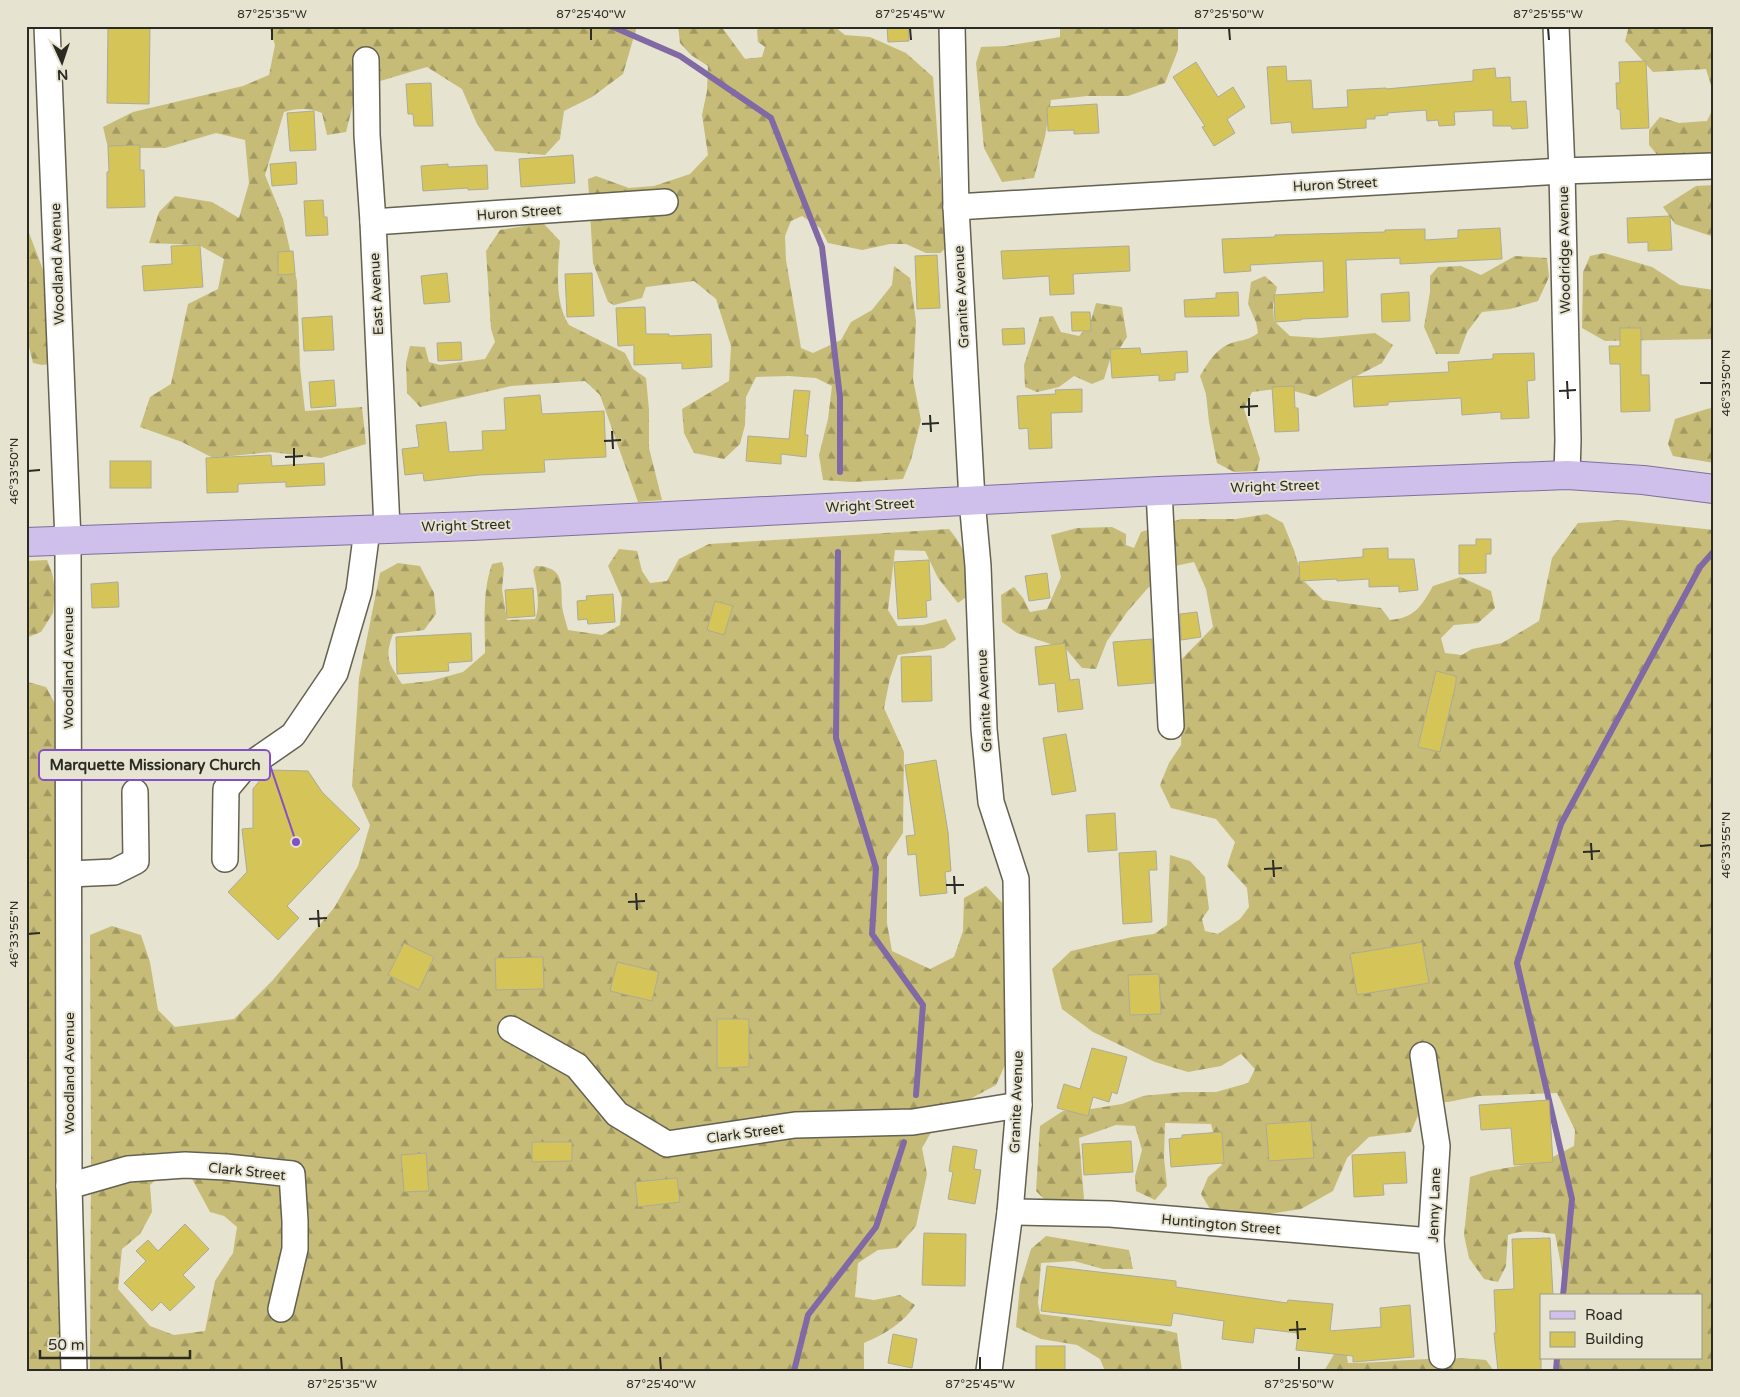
<svg xmlns="http://www.w3.org/2000/svg" width="1740" height="1397" font-family="'Varela Round',sans-serif">
	<style>
		.forest { fill: url(#forest-firs); fill-rule: evenodd }
		.lines { fill: none; stroke-linecap: round; stroke-linejoin: round }
		.stream { stroke: #8069a4; stroke-width: 6 }
		.building { fill: #d5c458; stroke: #adaa98 }
		.minor-casing { stroke: #646151; stroke-width: 28 }
		.major-casing { stroke: #806f9c; stroke-width: 30 }
		.minor { stroke: #fff; stroke-width: 25 }
		.major { stroke: #cebfeb; stroke-width: 28 }
		.ticks { fill: none; stroke: #2c2b23; stroke-width: 2 }
		.labels { text-anchor: middle; stroke-width: 4; stroke-linejoin: round; paint-order: stroke }
		.street-label { font-size: 14px; fill: #2c2b23; stroke: #e6e3d0 }
		.leader { fill: none; stroke: #8250c8; stroke-width: 2 }
		.callout-dot { fill: #8250c8; stroke: #e6e3d0; stroke-width: 2 }
		.callout { fill: #e6e3d0; stroke: #8250c8; stroke-width: 2 }
		.callout-label { font-size: 15px; text-anchor: middle; font-weight: bold; fill: #2c2b23 }
		.neatline { fill: none; stroke: #2c2b23; stroke-width: 2 }
		.ticks-label { font-size: 12px; text-anchor: middle; fill: #2c2b23 }
	</style>
	<defs>
		<pattern id="forest-firs" width="22" height="20" patternUnits="userSpaceOnUse" patternTransform="scale(1.25)"><rect width="22" height="20" fill="#c6bc77"/><path d="M5 1l3.5 6h-7zM16 11l3.5 6h-7z" fill="#a19961"/></pattern>
	</defs>
	<rect width="100%" height="100%" fill="#e6e3d0"/>
	<!-- forest -->
	<g class="forest">
		<path d="M269,26H637L623,74L592,97L564,111L560,139L545,155L495,151L477,124L462,89L427,67L357,88L346,132L327,135L322,113C310,108 297,108 284,112L265,175L283,219L297,281L300,367L305,411L362,407L366,444L321,458L271,452L213,458L182,442L140,427L150,397L171,384L188,304L218,289L224,259L199,245L149,243L159,212L175,196L212,202L239,218L249,183L245,140L216,133L165,148H108L103,127L133,112L243,86L269,75L275,45Z"/>
		<polygon points="678,26 721,26 745,59 762,57 765,47 758,42 757,30 762,26 834,26 845,35 870,37 906,53 933,77 946,248 940,253 926,253 906,244 890,244 862,250 828,243 820,228 802,216 791,221 785,236 786,260 801,348 813,353 841,340 851,322 872,310 892,285 894,266 910,278 916,321 913,379 921,420 911,460 903,479 852,482 823,480 819,455 828,419 832,386 816,378 789,376 756,377 746,397 745,425 740,444 724,459 694,453 684,433 682,409 729,381 731,346 716,299 694,281 646,287 642,298 614,305 608,302 593,263 588,179 596,176 629,188 654,186 690,174 708,155 702,115 707,91 708,66 691,55 680,43"/>
		<polygon points="1060,26 1178,26 1178,50 1165,83 1128,96 1087,96 1051,100 1045,137 1034,178 1002,182 984,148 976,63 981,47 1006,46 1060,37"/>
		<polygon points="1629,26 1714,26 1714,95 1706,69 1653,72 1625,41"/>
		<polygon points="1714,106 1714,157 1659,157 1649,145 1649,130 1660,117 1679,123 1707,121"/>
		<polygon points="1714,185 1714,237 1675,224 1663,207 1696,186"/>
		<path d="M543,223L560,241C558,267 554,302 569,325L625,353L633,369L646,378L649,410V448L662,500L638,502L600,395L585,381L511,386L420,407L407,393L406,363L410,346L425,347L429,362L440,365L485,359L495,342L491,329L486,251L500,230Z"/>
		<polygon points="26,231 29,233 45,275 50,364 42,365 33,363 26,335"/>
		<polygon points="1604,253 1652,267 1680,285 1714,290 1714,339 1605,341 1582,328 1583,272 1590,256"/>
		<polygon points="1515,256 1547,258 1549,277 1538,301 1510,309 1482,312 1467,332 1459,354 1436,354 1424,327 1430,292 1430,276 1438,267 1461,266 1481,275"/>
		<path d="M1265,276L1277,287L1273,305L1274,321L1290,336L1320,338L1375,333L1393,345L1382,363L1316,397L1283,388L1252,392L1244,409L1260,459L1257,471L1234,472L1217,463L1209,422L1206,394L1200,376C1208,363 1214,351 1229,344C1240,339 1247,342 1258,333L1256,322L1248,304L1251,282Z"/>
		<polygon points="1096,303 1122,307 1127,337 1120,348 1111,356 1104,379 1092,384 1074,376 1059,387 1037,392 1025,387 1024,365 1040,317 1053,316 1061,332 1079,336 1090,324"/>
		<polygon points="1714,408 1714,463 1673,456 1668,444 1675,419 1707,409"/>
		<path d="M1267,514L1283,523L1294,550L1303,580L1323,600L1381,608L1390,620C1414,618 1421,607 1433,586L1461,577L1491,591L1495,608L1478,623L1454,625L1441,638L1445,653L1462,655L1472,649L1502,643L1539,621L1552,558L1578,523L1622,520L1714,530V1371H1553L1555,1358H1701V1296H1567L1555,1234C1539,1232 1524,1229 1508,1235L1506,1266L1498,1282L1484,1279L1469,1258L1464,1235L1470,1177L1489,1171L1545,1161L1574,1146L1575,1130L1557,1093L1478,1096L1448,1102L1424,1101L1411,1132L1369,1137L1347,1158L1333,1191L1301,1209L1269,1214L1239,1213L1210,1209L1201,1194L1208,1177L1222,1165L1211,1124L1165,1123L1164,1158L1167,1186L1155,1200L1136,1191L1135,1176L1142,1150L1135,1126L1116,1125L1079,1138L1084,1199L1070,1205L1049,1204L1036,1191L1040,1126L1063,1111L1091,1109L1122,1104L1143,1096L1183,1092H1216L1248,1083L1255,1069L1241,1054L1221,1066L1188,1072L1155,1062L1093,1032L1062,1009L1052,969L1071,951L1132,937L1154,934L1167,925L1170,855L1190,861L1205,877L1209,909L1202,919L1205,931L1218,934L1240,919L1249,907L1247,888L1227,866L1235,842L1216,819L1171,808L1160,785L1169,763L1181,745L1182,710L1179,662L1213,627L1206,589L1194,562L1175,566L1147,589L1127,612L1107,641L1096,669L1082,668L1066,649L1017,633L1002,622L1001,595L1014,587L1023,598L1030,612L1047,609L1061,577L1051,535L1077,528L1112,527L1126,534V545L1134,548L1141,532L1181,519H1236Z"/>
		<path d="M949,529C969,553 968,566 969,595L958,603L938,578L925,551L895,550L888,610L898,626L923,625L946,619L956,639L944,648L898,655L890,678L884,708L904,752L903,833L887,857V923L892,951L930,969L954,957L963,931L964,898L986,886L1007,908L1009,1056L996,1085L970,1099L944,1110L922,1148L927,1174L916,1226L897,1248L878,1250L858,1263L855,1297L874,1300L900,1295L915,1305C904,1323 883,1335 864,1343V1371H90L91,1158L90,935L112,926L141,935L150,962L158,1010L175,1027L234,1019L272,981L334,908L358,866L370,825L352,786L359,678L380,573L398,563L420,566L434,593L436,614L424,630L393,634C384,659 389,663 402,684L430,681L463,672L485,653C485,624 482,592 492,564L502,562L504,569L502,589L507,620L535,619C541,605 536,584 533,570L536,566C565,567 561,584 562,606C563,614 566,622 568,630L602,635L620,625L622,598L608,566L619,549L637,551L642,571L650,583L667,581L679,559L709,544ZM161,1175L191,1177L210,1212L224,1216L237,1227L233,1253L215,1281L205,1331L174,1335L150,1326L118,1289L122,1249L140,1234L152,1212L150,1185Z"/>
		<polygon points="47,560 52,573 55,589 53,613 41,632 26,638 26,561"/>
		<polygon points="28,682 46,687 60,713 62,1371 26,1371 26,683"/>
		<polygon points="1046,1236 1129,1250 1133,1269 1103,1269 1074,1261 1041,1263 1038,1303 1040,1314 1160,1329 1177,1333 1182,1371 1105,1371 1100,1359 1077,1345 1041,1339 1016,1327 1020,1285 1031,1249"/>
		<path d="M1339,1346L1346,1351L1348,1363C1394,1363 1440,1355 1486,1360L1494,1371H1324Z"/>
	</g>
	<g class="lines">
		<!-- stream -->
		<g class="stream">
			<polyline points="611,26 680,56 771,118 822,247 840,397 840,472"/>
			<polyline points="838,552 836,738 876,868 872,934 923,1005 916,1095"/>
			<polyline points="1563,1296 1572,1199 1517,963 1561,824 1700,567 1714,551"/>
			<polyline points="794,1371 808,1315 876,1227 904,1142"/>
			<polyline points="1556,1371 1557,1358"/>
		</g>
	</g>
	<!-- building -->
	<g class="building">
		<polygon points="108,26 150,26 149,104 107,103"/>
		<polygon points="887,26 908,26 909,41 888,42"/>
		<polygon points="1646,61 1649,128 1621,129 1620,109 1617,109 1616,83 1620,83 1619,62"/>
		<polygon points="1196,62 1218,97 1233,87 1245,107 1227,119 1235,133 1214,146 1202,127 1205,126 1173,77"/>
		<polygon points="1286,66 1287,81 1311,80 1313,109 1348,107 1347,90 1386,88 1386,89 1473,81 1473,70 1495,68 1496,78 1510,77 1511,102 1526,101 1528,128 1512,129 1511,126 1493,126 1493,110 1454,112 1455,125 1439,126 1438,120 1427,121 1426,110 1387,113 1388,115 1375,116 1375,119 1366,119 1366,128 1292,133 1291,122 1271,124 1267,67"/>
		<polygon points="431,83 433,126 414,126 413,114 408,114 406,84"/>
		<polygon points="1097,104 1099,133 1074,134 1074,130 1048,131 1047,107"/>
		<polygon points="314,111 316,150 290,151 287,113"/>
		<polygon points="140,145 140,170 144,170 145,207 107,208 107,172 109,172 108,146"/>
		<polygon points="573,155 575,183 521,187 519,159"/>
		<polygon points="296,162 297,184 272,186 270,164"/>
		<polygon points="448,164 448,167 487,165 488,189 468,190 468,188 423,191 421,166"/>
		<polygon points="323,200 324,217 327,217 328,235 306,236 304,201"/>
		<polygon points="1670,216 1672,250 1648,251 1648,242 1628,243 1627,218"/>
		<polygon points="1500,228 1502,259 1400,264 1400,258 1346,260 1348,317 1301,319 1301,320 1275,322 1274,295 1324,292 1323,261 1250,265 1251,271 1224,273 1222,239 1275,237 1275,235 1385,232 1385,230 1425,229 1425,240 1458,238 1458,230"/>
		<polygon points="200,245 203,287 144,291 142,266 172,264 171,246"/>
		<polygon points="1129,246 1130,271 1073,274 1074,294 1050,295 1049,276 1003,279 1001,251"/>
		<polygon points="293,251 295,274 278,275 278,252"/>
		<polygon points="937,255 940,308 917,309 915,256"/>
		<polygon points="447,273 450,302 424,304 421,276"/>
		<polygon points="592,273 594,316 567,317 565,274"/>
		<polygon points="1238,292 1239,316 1185,317 1184,300 1216,298 1216,293"/>
		<polygon points="1409,292 1410,321 1382,322 1381,294"/>
		<polygon points="645,307 646,334 669,334 669,336 711,334 712,367 682,369 682,363 634,365 634,345 618,346 616,308"/>
		<polygon points="1071,312 1090,312 1091,331 1072,331"/>
		<polygon points="332,316 334,350 304,351 302,318"/>
		<polygon points="1024,328 1025,344 1003,345 1002,329"/>
		<polygon points="1620,328 1641,328 1641,375 1649,375 1650,411 1621,412 1620,364 1610,364 1609,346 1620,346"/>
		<polygon points="461,342 462,360 438,361 437,343"/>
		<polygon points="1140,348 1141,354 1187,351 1188,372 1175,373 1175,380 1159,381 1159,375 1112,378 1110,349"/>
		<polygon points="1534,353 1535,380 1527,381 1529,418 1501,419 1501,412 1462,415 1461,398 1388,402 1388,405 1354,407 1352,377 1449,372 1448,362 1493,359 1493,354"/>
		<polygon points="334,380 336,406 311,408 309,382"/>
		<polygon points="1294,386 1295,408 1298,408 1299,431 1275,432 1272,387"/>
		<polygon points="1082,389 1082,412 1051,413 1052,448 1029,449 1028,428 1019,429 1017,396 1056,394 1055,390"/>
		<polygon points="794,390 810,391 805,435 808,435 806,457 781,454 781,464 746,461 748,436 789,439"/>
		<polygon points="540,395 542,414 604,411 606,457 544,460 545,472 479,475 424,481 423,473 405,475 402,449 419,447 416,425 446,422 449,452 483,450 482,431 506,430 504,398"/>
		<polygon points="271,455 272,466 324,463 325,485 286,487 286,482 238,484 238,492 207,493 206,458"/>
		<rect x="110" y="461" width="41" height="27"/>
		<polygon points="1476,539 1491,539 1491,554 1486,554 1486,573 1459,574 1459,545 1476,545"/>
		<polygon points="1388,548 1388,559 1414,559 1418,590 1399,592 1399,586 1369,587 1369,579 1337,581 1337,579 1300,581 1299,562 1363,557 1363,549"/>
		<polygon points="929,560 931,600 926,601 927,617 898,619 894,562"/>
		<polygon points="1047,573 1050,598 1029,601 1025,576"/>
		<polygon points="118,582 119,607 92,608 91,584"/>
		<polygon points="533,588 535,616 507,618 505,590"/>
		<polygon points="613,594 615,622 588,624 587,619 578,620 577,601 587,600 586,596"/>
		<polygon points="715,601 733,606 724,635 707,630"/>
		<polygon points="1197,612 1201,637 1181,640 1180,614"/>
		<polygon points="471,633 472,661 448,663 449,671 397,674 396,637"/>
		<polygon points="1152,639 1154,683 1118,686 1113,642"/>
		<polygon points="1065,643 1070,680 1079,679 1083,709 1058,712 1055,683 1039,685 1035,647"/>
		<polygon points="931,656 932,701 902,702 901,657"/>
		<polygon points="1436,671 1456,676 1456,683 1440,752 1418,747"/>
		<polygon points="1066,734 1076,791 1052,795 1043,738"/>
		<polygon points="936,760 948,832 951,871 945,872 947,893 920,896 916,854 908,855 906,836 915,835 905,765"/>
		<polygon points="268,770 308,771 322,792 360,829 287,906 299,918 278,940 228,892 247,872 242,829 253,828 253,789"/>
		<polygon points="1115,813 1117,850 1088,852 1086,815"/>
		<polygon points="1156,851 1157,870 1149,870 1152,922 1123,924 1119,853"/>
		<polygon points="1422,942 1429,983 1357,995 1350,954"/>
		<polygon points="404,943 434,957 419,990 388,975"/>
		<polygon points="543,957 544,989 496,990 495,958"/>
		<polygon points="617,962 659,972 652,1001 610,991"/>
		<polygon points="1159,974 1161,1014 1130,1015 1128,975"/>
		<polygon points="717,1019 749,1019 749,1067 717,1068"/>
		<polygon points="1092,1048 1127,1057 1117,1094 1112,1092 1109,1102 1093,1097 1088,1116 1057,1108 1064,1084 1080,1089"/>
		<polygon points="1549,1100 1553,1162 1514,1165 1511,1128 1481,1130 1479,1105"/>
		<polygon points="1311,1121 1314,1158 1269,1161 1266,1124"/>
		<polygon points="1222,1132 1224,1163 1171,1167 1169,1139 1182,1138 1182,1135"/>
		<polygon points="1131,1141 1133,1172 1084,1175 1082,1144"/>
		<polygon points="532,1142 572,1142 572,1161 532,1162"/>
		<polygon points="953,1146 977,1150 974,1169 981,1170 975,1204 948,1199 953,1172 949,1171"/>
		<polygon points="1405,1152 1407,1183 1383,1184 1384,1195 1354,1197 1352,1155"/>
		<polygon points="426,1153 429,1191 404,1192 401,1155"/>
		<polygon points="677,1178 680,1202 638,1207 635,1182"/>
		<polygon points="185,1224 209,1249 183,1275 195,1287 170,1311 161,1302 152,1311 124,1283 146,1261 136,1251 148,1240 158,1251"/>
		<polygon points="924,1233 966,1234 965,1286 922,1285"/>
		<polygon points="1550,1238 1553,1296 1541,1296 1541,1371 1498,1371 1494,1333 1496,1333 1494,1290 1514,1289 1512,1239"/>
		<polygon points="1047,1266 1176,1281 1176,1287 1287,1303 1288,1300 1333,1304 1330,1331 1381,1327 1380,1308 1410,1305 1414,1357 1353,1362 1353,1356 1296,1350 1298,1333 1255,1328 1253,1343 1222,1339 1224,1321 1173,1313 1171,1326 1041,1311"/>
		<polygon points="893,1334 917,1339 912,1368 888,1363"/>
		<rect x="1036" y="1346" width="29" height="25"/>
	</g>
	<g class="lines">
		<defs>
			<g id="minor">
				<polyline points="47,26 68,541 69,1186 74,1371"/>
				<polyline points="952,26 956,207 972,500 978,566 984,729 991,802 1016,879 1019,1105 1010,1212 989,1371"/>
				<polyline points="1556,26 1562,171 1568,440 1567,475"/>
				<polyline points="366,60 367,135 373,222 387,528"/>
				<polyline points="956,207 1562,171 1714,166"/>
				<polyline points="373,222 665,202"/>
				<polyline points="1159,491 1171,726"/>
				<polyline points="225,859 226,789 241,771 293,735 335,673 359,591 367,530"/>
				<polyline points="69,874 114,872 136,861 135,792"/>
				<polyline points="511,1029 577,1066 617,1114 667,1144 795,1125 913,1122 1019,1105"/>
				<polyline points="1423,1055 1437,1146 1431,1241 1442,1356"/>
				<polyline points="69,1186 128,1169 185,1165 226,1167 292,1174 295,1221 295,1249 281,1309"/>
				<polyline points="1010,1212 1110,1214 1431,1241"/>
			</g>
			<polyline id="major" points="26,542 472,526 1159,491 1567,475 1643,480 1714,489"/>
		</defs>
		<!-- minor casing -->
		<use href="#minor" class="minor-casing"/>
		<!-- major casing -->
		<use href="#major" class="major-casing"/>
		<!-- minor -->
		<use href="#minor" class="minor"/>
		<!-- major -->
		<use href="#major" class="major"/>
	</g>
	<!-- ticks -->
	<path class="ticks" d="M272,28V40M591,28V40M910,28L911,40M1229,28L1230,40M1548,28L1549,40M1567,381L1568,399M1700,383H1712M1559,391L1576,390M1249,398V416M1240,407L1258,406M930,415L931,432M922,424L939,423M612,431L613,449M604,441L621,440M294,448V466M285,457L303,456M28,471L40,470M1591,843L1592,860M1700,846L1712,845M1583,852L1600,851M1273,860L1274,877M1264,869L1282,868M954,876L955,894M946,885H964M636,893L637,910M628,902L645,901M318,910L319,927M309,919L327,918M28,934L40,933M1297,1321L1298,1339M1289,1330L1306,1329M341,1357L342,1370M660,1357L661,1370M980,1357V1370M1299,1357V1370"/>
	<g class="labels">
		<!-- street labels -->
		<g class="street-label">
			<text transform="translate(1335 184) rotate(-3)" y="5">Huron Street</text>
			<text transform="translate(519 212) rotate(-4)" y="5">Huron Street</text>
			<text transform="translate(1564 250) rotate(-91)" y="5">Woodridge Avenue</text>
			<text transform="translate(57 264) rotate(-92)" y="5">Woodland Avenue</text>
			<text transform="translate(376 294) rotate(-93)" y="5">East Avenue</text>
			<text transform="translate(961 297) rotate(-93)" y="5">Granite Avenue</text>
			<text transform="translate(1275 486) rotate(-2)" y="5">Wright Street</text>
			<text transform="translate(870 505) rotate(-3)" y="5">Wright Street</text>
			<text transform="translate(466 525) rotate(-2)" y="5">Wright Street</text>
			<text transform="translate(68 668) rotate(-90)" y="5">Woodland Avenue</text>
			<text transform="translate(984 701) rotate(-93)" y="5">Granite Avenue</text>
			<text transform="translate(69 1073) rotate(-90)" y="5">Woodland Avenue</text>
			<text transform="translate(1016 1102) rotate(-88)" y="5">Granite Avenue</text>
			<text transform="translate(745 1133) rotate(-8)" y="5">Clark Street</text>
			<text transform="translate(247 1171) rotate(6)" y="5">Clark Street</text>
			<text transform="translate(1434 1205) rotate(-88)" y="5">Jenny Lane</text>
			<text transform="translate(1221 1224) rotate(5)" y="5">Huntington Street</text>
		</g>
	</g>
	<!-- callouts -->
	<path class="leader" d="M296 842L270 765"/>
	<circle class="callout-dot" cx="296" cy="842" r="5"/>
	<rect class="callout" x="39" y="750" width="231" height="30" rx="5"/>
	<g class="callout-label">
		<text x="155" y="770">Marquette Missionary Church</text>
	</g>
	<!-- border -->
	<rect width="1740" height="1397" fill="none" stroke="#e6e3d0" stroke-width="55"/>
	<!-- legend -->
	<rect x="1540" y="1294" width="162" height="65" fill="#e6e3d0" stroke="#9c998b"/>
	<rect x="1550" y="1311" width="25" height="8" fill="#cebfeb" stroke="#9c998b"/>
	<text x="1585" y="1320" font-size="15" fill="#2c2b23">Road</text>
	<rect x="1550" y="1332" width="25" height="15" fill="#d5c458" stroke="#9c998b"/>
	<text x="1585" y="1344" font-size="15" fill="#2c2b23">Building</text>
	<!-- north arrow -->
	<g transform="translate(62 62) rotate(177)" stroke="#e6e3d0" stroke-width="4" paint-order="stroke">
	<path d="M0-4L9 19L0 12L-9 19Z" fill="#2c2b23"/>
	<text y="-8" font-size="14" font-weight="bold" text-anchor="middle" fill="#2c2b23">N</text>
	</g>
	<!-- scale -->
	<path d="M40 1350v8h150v-8" fill="none" stroke="#2c2b23" stroke-width="2.5"/>
	<text x="48" y="1350" font-size="15" fill="#2c2b23" stroke="#e6e3d0" stroke-width="4" paint-order="stroke">50 m</text>
	<rect x="28" y="28" width="1684" height="1342" class="neatline"/>
	<g class="ticks-label">
		<text x="272" y="18">87°25'35"W</text>
		<text x="591" y="18">87°25'40"W</text>
		<text x="910" y="18">87°25'45"W</text>
		<text x="1229" y="18">87°25'50"W</text>
		<text x="1548" y="18">87°25'55"W</text>
		<text transform="translate(1726 383) rotate(-90)" y="4">46°33'50"N</text>
		<text transform="translate(14 471) rotate(-90)" y="4">46°33'50"N</text>
		<text transform="translate(1726 845) rotate(-90)" y="4">46°33'55"N</text>
		<text transform="translate(14 934) rotate(-90)" y="4">46°33'55"N</text>
		<text x="342" y="1388">87°25'35"W</text>
		<text x="661" y="1388">87°25'40"W</text>
		<text x="980" y="1388">87°25'45"W</text>
		<text x="1299" y="1388">87°25'50"W</text>
	</g>
</svg>
